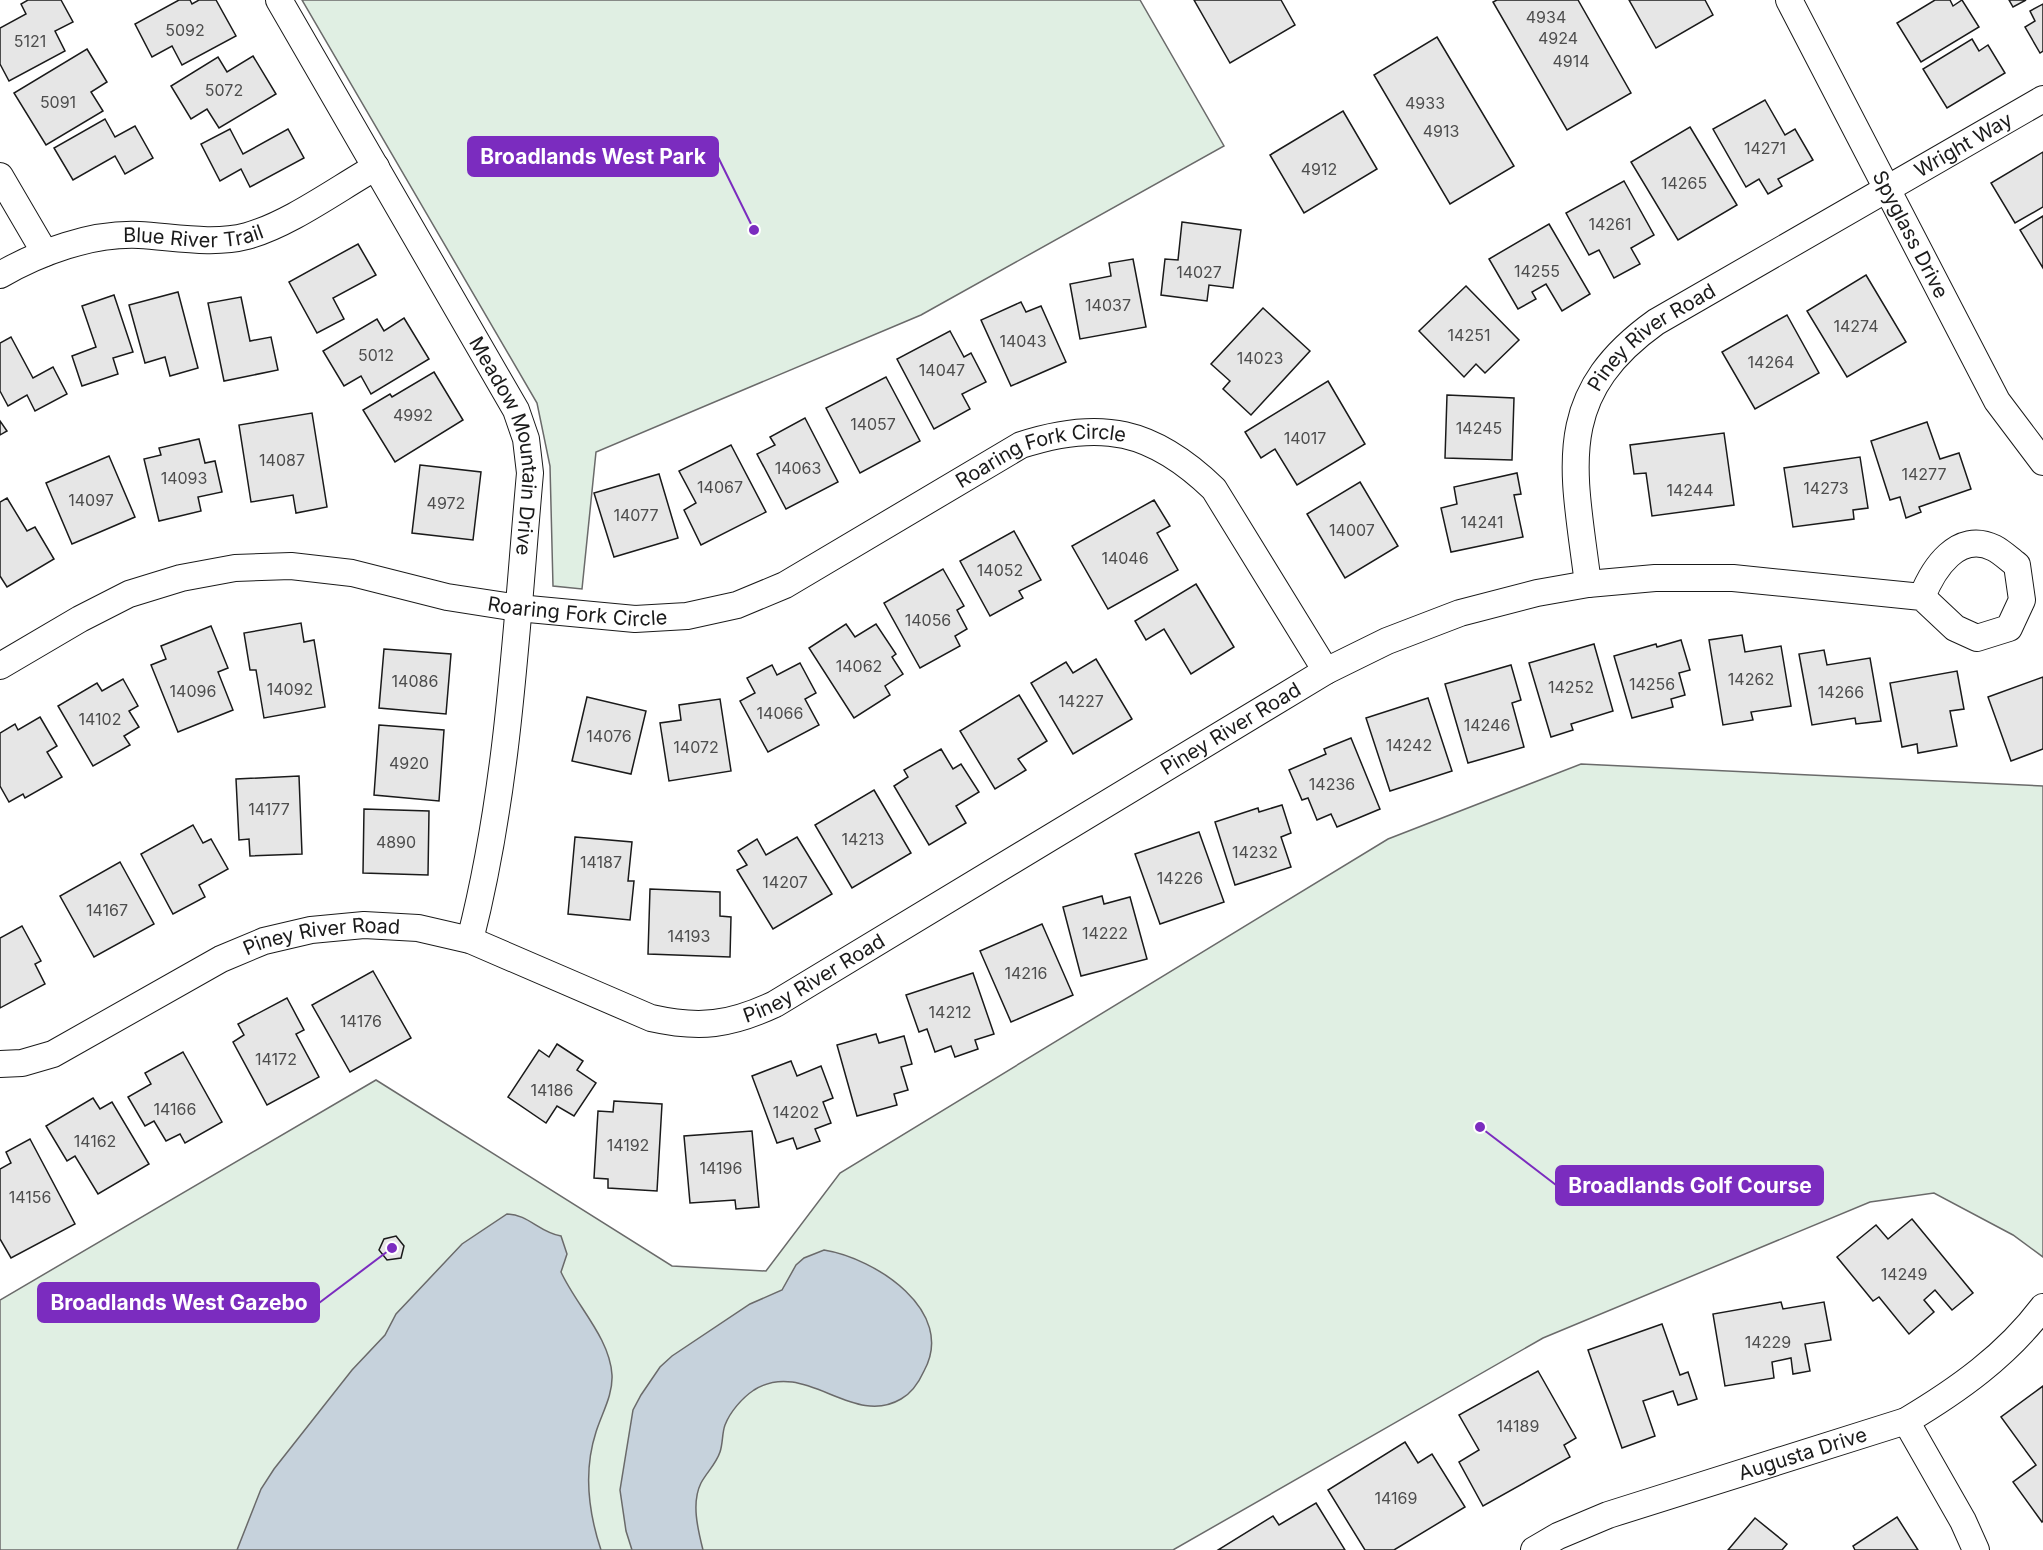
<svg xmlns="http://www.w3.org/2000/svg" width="2043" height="1550" font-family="Inter,sans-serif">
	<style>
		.green { fill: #e0efe3; stroke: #6a6a6a; stroke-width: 1.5 }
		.water { fill: #c6d2dc; stroke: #6a6a6a; stroke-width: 1.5 }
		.building { fill: #e6e6e6; stroke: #1a1a1a; stroke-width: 1.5 }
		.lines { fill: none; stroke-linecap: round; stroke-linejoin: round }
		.street-casing { stroke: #1a1a1a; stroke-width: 28 }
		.street { stroke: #fff; stroke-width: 26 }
		.labels { text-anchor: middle; stroke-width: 4.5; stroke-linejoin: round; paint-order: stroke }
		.number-label { font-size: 16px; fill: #4d4d4d }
		.street-label { font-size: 20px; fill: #1a1a1a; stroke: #fff }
		.leader { fill: none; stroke: #7b2cbf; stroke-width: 2 }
		.callout-dot { fill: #7b2cbf; stroke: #fff; stroke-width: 2 }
		.callout { fill: #7b2cbf; stroke: #7b2cbf; stroke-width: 2 }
		.callout-label { font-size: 21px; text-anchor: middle; font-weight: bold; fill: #fff }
	</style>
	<rect width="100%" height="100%" fill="#fff"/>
	<!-- green -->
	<g class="green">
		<polygon points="302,0 1140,0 1224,146 921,315 596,452 582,589 553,586 550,466 537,403"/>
		<polygon points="1581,764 2043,786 2043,1257 2013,1235 1934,1193 1870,1202 1543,1338 1173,1550 0,1550 0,1300 376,1080 672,1266 766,1271 840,1173 1388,839"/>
	</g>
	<!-- water -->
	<g class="water">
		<path d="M507,1214C528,1214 540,1233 561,1236L567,1254L561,1272C576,1305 610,1338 612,1375C613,1395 602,1413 596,1432C583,1472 588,1511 601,1550H237L261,1489L274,1469L352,1370L385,1335L396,1314L462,1244Z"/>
		<path d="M824,1250C875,1258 957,1311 924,1371C919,1382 912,1393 901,1399C852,1428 805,1358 754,1390C742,1398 730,1412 725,1425C722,1433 723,1443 720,1452C716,1464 707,1472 701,1483C691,1503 698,1530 703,1550H632L626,1531L620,1490L633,1410L641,1395L660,1367L672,1356L750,1304L782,1290L796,1265L804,1258Z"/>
	</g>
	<!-- building -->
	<g class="building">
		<polygon points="28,0 61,0 73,22 55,31 65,51 9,81 0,64 0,28 26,14 21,4"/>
		<polygon points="179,0 190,0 192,4 199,0 216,0 236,36 182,65 172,46 152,57 135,24"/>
		<polygon points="1194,0 1281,0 1295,25 1230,63"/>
		<polygon points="1497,0 1578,0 1631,93 1567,130 1493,2"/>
		<polygon points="1629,0 1705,0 1713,15 1656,48"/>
		<polygon points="1935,0 1950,0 1953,6 1962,0 1979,27 1921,62 1897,23"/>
		<polygon points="2009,0 2026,0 2013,7"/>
		<polygon points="2043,4 2043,51 2040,53 2025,27 2035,21 2030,11"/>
		<polygon points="1437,37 1514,166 1450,204 1374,75"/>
		<polygon points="1972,39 1979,51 1988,45 2005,73 1947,108 1923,69"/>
		<polygon points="87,49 107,82 91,92 103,111 46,145 14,93"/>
		<polygon points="253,56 276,94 219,128 207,109 191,119 171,86 218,57 227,72"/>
		<polygon points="1765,100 1785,135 1795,129 1813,160 1778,179 1782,186 1768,194 1759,179 1746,187 1713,129"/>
		<polygon points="1343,111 1377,169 1304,213 1270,155"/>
		<polygon points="105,119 115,137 135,126 153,158 125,174 115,156 73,180 54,148"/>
		<polygon points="1690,127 1737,205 1678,240 1631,162"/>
		<polygon points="230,129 243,154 288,129 304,158 250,187 241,169 220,181 201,144"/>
		<polygon points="2043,152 2043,207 2015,223 1991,183"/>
		<polygon points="1624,181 1654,235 1631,248 1640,264 1614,278 1599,250 1589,255 1566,213"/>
		<polygon points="2043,216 2043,268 2020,230"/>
		<polygon points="1182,222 1241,230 1233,288 1209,285 1207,301 1161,295 1165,259 1178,260"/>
		<polygon points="1549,224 1590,294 1562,311 1546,284 1532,292 1536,299 1518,309 1489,259"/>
		<polygon points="358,244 376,275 333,298 344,319 317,333 289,282"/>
		<polygon points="1133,259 1146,327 1080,339 1070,284 1111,276 1109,263"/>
		<polygon points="1866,275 1906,342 1847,377 1807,311"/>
		<polygon points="1466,286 1519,340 1485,373 1476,364 1464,377 1419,331"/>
		<polygon points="178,292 198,368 170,376 165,357 145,363 129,305"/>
		<polygon points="114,295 133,352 113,358 118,374 82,386 72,356 96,347 82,306"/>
		<polygon points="241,297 250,341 271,337 278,370 224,381 208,303"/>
		<polygon points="1021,302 1026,312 1041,306 1066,362 1011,386 981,320"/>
		<polygon points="1263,308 1310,351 1251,415 1223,389 1230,381 1211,364"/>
		<polygon points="1787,315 1819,373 1755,409 1722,352"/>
		<polygon points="404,318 429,359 371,394 361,376 344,386 323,351 377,319 384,331"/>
		<polygon points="950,331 964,357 971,353 986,382 962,394 970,409 934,429 897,359"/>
		<polygon points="11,337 33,378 53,367 67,394 35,411 27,395 8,406 0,391 0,343"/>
		<polygon points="434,372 463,420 395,462 363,410 390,394 392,397"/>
		<polygon points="886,377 920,441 860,473 826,408"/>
		<polygon points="1328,381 1365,444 1297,485 1275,449 1261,458 1245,432"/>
		<polygon points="1447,395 1514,398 1512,460 1445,458"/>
		<polygon points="312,413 327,507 296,513 293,495 251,502 239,425"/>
		<polygon points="805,418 838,482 786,509 757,454 775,445 770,437"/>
		<polygon points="0,421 7,431 0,435"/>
		<polygon points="1927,422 1940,459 1959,453 1971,489 1919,507 1921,512 1906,518 1900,497 1890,500 1871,441"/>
		<polygon points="1724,433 1734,505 1652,516 1646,473 1634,474 1630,445"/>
		<polygon points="199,439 205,463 215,461 222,492 198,497 201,511 159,521 144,459 161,455 159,448"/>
		<polygon points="731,445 766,512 701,545 684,510 696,503 679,471"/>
		<polygon points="109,456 135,517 72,544 46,483"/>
		<polygon points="1860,457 1868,508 1853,510 1854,519 1793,527 1784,468"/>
		<polygon points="420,465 481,472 473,540 412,533"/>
		<polygon points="1517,473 1521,494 1514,495 1523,537 1451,552 1441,508 1457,504 1454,487"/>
		<polygon points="659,474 678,538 614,557 594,493"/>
		<polygon points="1360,482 1398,546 1345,578 1307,514"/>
		<polygon points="7,498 27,531 35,527 54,559 7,587 0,576 0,502"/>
		<polygon points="1154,500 1170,526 1157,533 1178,570 1108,609 1072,546"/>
		<polygon points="1014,531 1041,580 1019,591 1023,598 990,616 960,561"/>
		<polygon points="943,569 964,606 957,610 967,629 955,636 960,646 920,668 884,603"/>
		<polygon points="1196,584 1234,647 1191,674 1164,629 1146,640 1135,621"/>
		<polygon points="301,623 304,642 314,640 325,707 264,718 256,670 250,670 244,633"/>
		<polygon points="846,624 855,637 876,624 896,654 892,657 903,674 885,686 890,695 854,718 809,648"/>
		<polygon points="211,626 228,668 218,672 233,710 178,732 151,665 166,659 161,646"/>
		<polygon points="1742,635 1745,652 1781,646 1791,706 1751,712 1753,720 1723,725 1709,640"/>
		<polygon points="1681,640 1690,670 1679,673 1685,695 1671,699 1673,707 1632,718 1614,656 1656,644 1657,647"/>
		<polygon points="1594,644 1613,711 1571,724 1573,730 1551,737 1529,663"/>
		<polygon points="384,649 451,654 446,714 379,708"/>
		<polygon points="1824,650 1827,665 1870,658 1881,721 1856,724 1855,718 1812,725 1799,654"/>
		<polygon points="1096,659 1132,719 1073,754 1031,683 1066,662 1073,673"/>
		<polygon points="800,663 816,693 805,699 819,725 768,752 740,701 755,693 747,678 772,665 777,675"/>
		<polygon points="1511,665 1521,700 1512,703 1524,747 1468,763 1445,684"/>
		<polygon points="1957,671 1964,709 1950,711 1957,746 1918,753 1917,744 1902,747 1890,683"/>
		<polygon points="2043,677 2043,749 2011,761 1988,697"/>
		<polygon points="123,679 138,706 129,711 139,727 124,736 130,745 93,766 58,706 97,683 102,691"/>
		<polygon points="1019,695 1047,741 1018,759 1026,770 995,789 960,731"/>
		<polygon points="587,697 646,711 631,774 572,761"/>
		<polygon points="1428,698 1452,771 1390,791 1366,718"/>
		<polygon points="720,699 731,771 669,781 660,723 681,720 679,705"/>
		<polygon points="40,717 57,746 47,752 62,777 25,798 23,794 9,802 0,786 0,733 15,724 18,730"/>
		<polygon points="379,725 444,730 439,801 374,795"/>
		<polygon points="1351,738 1380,809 1337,827 1331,814 1317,820 1308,798 1302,800 1289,770 1326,754 1324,749"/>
		<polygon points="941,749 953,769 961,764 979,792 956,806 966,823 929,845 894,786 908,777 904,770"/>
		<polygon points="299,776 302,854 250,856 249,839 239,840 236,779"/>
		<polygon points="874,790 911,853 852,888 815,825"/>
		<polygon points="1282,805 1291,833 1281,837 1291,867 1235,885 1215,822 1258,808 1259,812"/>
		<polygon points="364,809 429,811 428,875 363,873"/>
		<polygon points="193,825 203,843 211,839 228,869 199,885 205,897 173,914 141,854"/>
		<polygon points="1199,832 1224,902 1160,924 1135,854"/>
		<polygon points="575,837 632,842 628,881 634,881 630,920 568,914"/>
		<polygon points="797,837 832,894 773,929 737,870 747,865 738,851 757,839 766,855"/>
		<polygon points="120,862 154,924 94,957 60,896"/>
		<polygon points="650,889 720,892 720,916 731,917 730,957 648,954"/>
		<polygon points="1102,896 1104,904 1130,897 1147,959 1081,976 1063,907"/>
		<polygon points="1042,924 1073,995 1011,1022 980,951"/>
		<polygon points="22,926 41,961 35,964 45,984 0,1008 0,938"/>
		<polygon points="373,971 411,1038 350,1072 312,1005"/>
		<polygon points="973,973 994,1034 975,1040 978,1049 955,1057 951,1046 935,1052 927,1029 919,1032 906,995"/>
		<polygon points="287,998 304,1030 296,1034 319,1077 267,1105 233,1042 244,1035 238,1024"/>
		<polygon points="876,1034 879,1043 904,1036 912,1064 901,1067 908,1090 894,1094 897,1105 857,1116 837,1045"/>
		<polygon points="557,1044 583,1061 577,1070 596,1083 574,1116 557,1106 546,1123 508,1097 539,1050 549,1057"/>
		<polygon points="183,1052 222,1122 185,1143 180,1134 166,1141 154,1121 145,1126 128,1097 151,1084 145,1073"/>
		<polygon points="791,1061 797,1076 821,1066 833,1098 823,1102 831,1123 815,1129 820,1141 797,1149 793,1138 777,1143 752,1076"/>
		<polygon points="93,1098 100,1109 112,1102 149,1164 98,1194 75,1156 67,1161 46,1126"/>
		<polygon points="614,1101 662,1104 657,1191 608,1188 608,1179 594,1178 598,1111 613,1112"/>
		<polygon points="752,1131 759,1207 736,1209 735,1200 690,1203 684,1136"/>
		<polygon points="30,1139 75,1224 11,1258 0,1239 0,1169 11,1163 6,1152"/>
		<polygon points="1912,1219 1973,1293 1952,1310 1935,1290 1924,1300 1934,1312 1909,1334 1879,1297 1873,1301 1837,1257 1876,1225 1888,1239"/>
		<polygon points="396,1236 404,1246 401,1258 387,1260 379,1250 384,1239"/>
		<polygon points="1781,1302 1783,1309 1824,1302 1831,1340 1805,1344 1810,1371 1793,1374 1791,1358 1772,1362 1774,1378 1725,1386 1713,1314"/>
		<polygon points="1662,1324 1680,1375 1688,1372 1697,1399 1678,1405 1673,1391 1643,1401 1655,1436 1622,1448 1588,1350"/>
		<polygon points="1538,1371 1576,1438 1564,1445 1570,1457 1483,1506 1459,1462 1479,1450 1459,1415"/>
		<polygon points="2043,1386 2043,1521 2042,1522 2013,1482 2036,1465 2001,1417"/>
		<polygon points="1405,1442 1418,1463 1432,1454 1465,1507 1394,1550 1365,1550 1328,1490"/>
		<polygon points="1316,1503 1345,1550 1218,1550 1273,1516 1279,1525"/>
		<polygon points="1897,1517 1918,1550 1855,1550 1853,1546"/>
		<polygon points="1755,1518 1787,1544 1782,1550 1728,1550"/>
	</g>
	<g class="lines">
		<defs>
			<g id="street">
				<path id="s1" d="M279,0L516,410L526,439L530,473C516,629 509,788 470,940"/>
				<path id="s2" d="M1789,0L1997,401L2043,462"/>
				<polyline points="0,176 45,253"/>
				<path id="s3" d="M0,275C40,252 91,233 139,235C174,237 213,245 247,236C290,224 337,189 376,167"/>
				<path id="s4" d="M1588,584C1574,471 1551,397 1656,322L2043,99"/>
				<path id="s5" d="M0,666L80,619L129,594L181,578L235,568L291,566L352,573L447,597L518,608L635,619L687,616L737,605L785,585L1021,445C1101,419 1153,430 1214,489L1326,671"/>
				<path id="s6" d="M0,1064L22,1063L53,1054L221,959L264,941L311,930L364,925L418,928L470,940L651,1018C700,1029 730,1025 775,1004L1326,671L1387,641L1460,613L1537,593L1588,584L1655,578H1733L1922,597L1955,628L1977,638L2009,628L2022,600L2017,565C2010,560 2002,552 1994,548C1958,530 1933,569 1922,597"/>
				<polyline points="1906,1421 1963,1521 1976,1550"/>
				<path id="s7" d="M1534,1550L1558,1536L1608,1515L1906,1421C1958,1390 2006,1356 2043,1307"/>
			</g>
		</defs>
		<!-- street casing -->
		<use href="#street" class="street-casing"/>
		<!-- street -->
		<use href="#street" class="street"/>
	</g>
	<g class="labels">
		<!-- number labels -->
		<g class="number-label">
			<text x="1546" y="23">4934</text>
			<text x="185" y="36">5092</text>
			<text x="1558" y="44">4924</text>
			<text x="30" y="47">5121</text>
			<text x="1571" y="67">4914</text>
			<text x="224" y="96">5072</text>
			<text x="58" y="108">5091</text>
			<text x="1425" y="109">4933</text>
			<text x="1441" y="137">4913</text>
			<text x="1765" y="154">14271</text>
			<text x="1319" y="175">4912</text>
			<text x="1684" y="189">14265</text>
			<text x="1610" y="230">14261</text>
			<text x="1537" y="277">14255</text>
			<text x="1199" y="278">14027</text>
			<text x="1108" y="311">14037</text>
			<text x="1856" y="332">14274</text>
			<text x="1469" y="341">14251</text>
			<text x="1023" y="347">14043</text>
			<text x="376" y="361">5012</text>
			<text x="1260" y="364">14023</text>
			<text x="1771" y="368">14264</text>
			<text x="942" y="376">14047</text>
			<text x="413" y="421">4992</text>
			<text x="873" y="430">14057</text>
			<text x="1479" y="434">14245</text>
			<text x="1305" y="444">14017</text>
			<text x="282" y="466">14087</text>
			<text x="798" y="474">14063</text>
			<text x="1924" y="480">14277</text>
			<text x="184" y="484">14093</text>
			<text x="720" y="493">14067</text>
			<text x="1826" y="494">14273</text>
			<text x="1690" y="496">14244</text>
			<text x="91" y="506">14097</text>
			<text x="446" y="509">4972</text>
			<text x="636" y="521">14077</text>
			<text x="1482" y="528">14241</text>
			<text x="1352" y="536">14007</text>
			<text x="1125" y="564">14046</text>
			<text x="1000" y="576">14052</text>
			<text x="928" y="626">14056</text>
			<text x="859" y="672">14062</text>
			<text x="1751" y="685">14262</text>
			<text x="415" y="687">14086</text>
			<text x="1652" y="690">14256</text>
			<text x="1571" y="693">14252</text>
			<text x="290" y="695">14092</text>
			<text x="193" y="697">14096</text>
			<text x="1841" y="698">14266</text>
			<text x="1081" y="707">14227</text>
			<text x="780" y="719">14066</text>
			<text x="100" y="725">14102</text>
			<text x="1487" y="731">14246</text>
			<text x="609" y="742">14076</text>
			<text x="1409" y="751">14242</text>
			<text x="696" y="753">14072</text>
			<text x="409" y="769">4920</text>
			<text x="1332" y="790">14236</text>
			<text x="269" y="815">14177</text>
			<text x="863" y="845">14213</text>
			<text x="396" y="848">4890</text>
			<text x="1255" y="858">14232</text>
			<text x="601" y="868">14187</text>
			<text x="1180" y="884">14226</text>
			<text x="785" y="888">14207</text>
			<text x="107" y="916">14167</text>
			<text x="1105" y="939">14222</text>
			<text x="689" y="942">14193</text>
			<text x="1026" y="979">14216</text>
			<text x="950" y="1018">14212</text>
			<text x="361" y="1027">14176</text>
			<text x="276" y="1065">14172</text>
			<text x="552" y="1096">14186</text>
			<text x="175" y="1115">14166</text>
			<text x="796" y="1118">14202</text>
			<text x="95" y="1147">14162</text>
			<text x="628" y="1151">14192</text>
			<text x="721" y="1174">14196</text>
			<text x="30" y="1203">14156</text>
			<text x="1904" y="1280">14249</text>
			<text x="1768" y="1348">14229</text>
			<text x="1518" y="1432">14189</text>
			<text x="1396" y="1504">14169</text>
		</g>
		<!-- street labels -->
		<g class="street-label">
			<text dy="7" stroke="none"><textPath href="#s4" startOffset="646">Wright Way</textPath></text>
			<text dy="7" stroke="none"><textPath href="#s3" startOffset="201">Blue River Trail</textPath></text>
			<text dy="7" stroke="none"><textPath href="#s2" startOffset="264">Spyglass Drive</textPath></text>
			<text dy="7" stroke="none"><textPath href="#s4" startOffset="278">Piney River Road</textPath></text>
			<text dy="7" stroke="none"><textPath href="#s1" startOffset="506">Meadow Mountain Drive</textPath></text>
			<text dy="7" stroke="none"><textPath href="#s5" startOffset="1108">Roaring Fork Circle</textPath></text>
			<text dy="7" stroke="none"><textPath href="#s5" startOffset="604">Roaring Fork Circle</textPath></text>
			<text dy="7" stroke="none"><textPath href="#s6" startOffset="1360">Piney River Road</textPath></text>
			<text dy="7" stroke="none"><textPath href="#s6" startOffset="352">Piney River Road</textPath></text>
			<text dy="7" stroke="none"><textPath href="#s6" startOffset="874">Piney River Road</textPath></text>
			<text dy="7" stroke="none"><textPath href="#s7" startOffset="286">Augusta Drive</textPath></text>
		</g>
	</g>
	<!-- callouts -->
	<path class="leader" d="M754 230L718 157M1480 1127L1556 1185M392 1248L319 1303"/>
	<g class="callout-dot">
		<circle cx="754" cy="230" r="6"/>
		<circle cx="1480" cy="1127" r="6"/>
		<circle cx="392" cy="1248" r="6"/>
	</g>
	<g class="callout">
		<rect x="468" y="137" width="250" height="39" rx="6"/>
		<rect x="1556" y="1166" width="267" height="39" rx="6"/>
		<rect x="38" y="1283" width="281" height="39" rx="6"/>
	</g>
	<g class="callout-label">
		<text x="593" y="164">Broadlands West Park</text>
		<text x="1690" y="1193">Broadlands Golf Course</text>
		<text x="179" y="1310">Broadlands West Gazebo</text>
	</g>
</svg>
